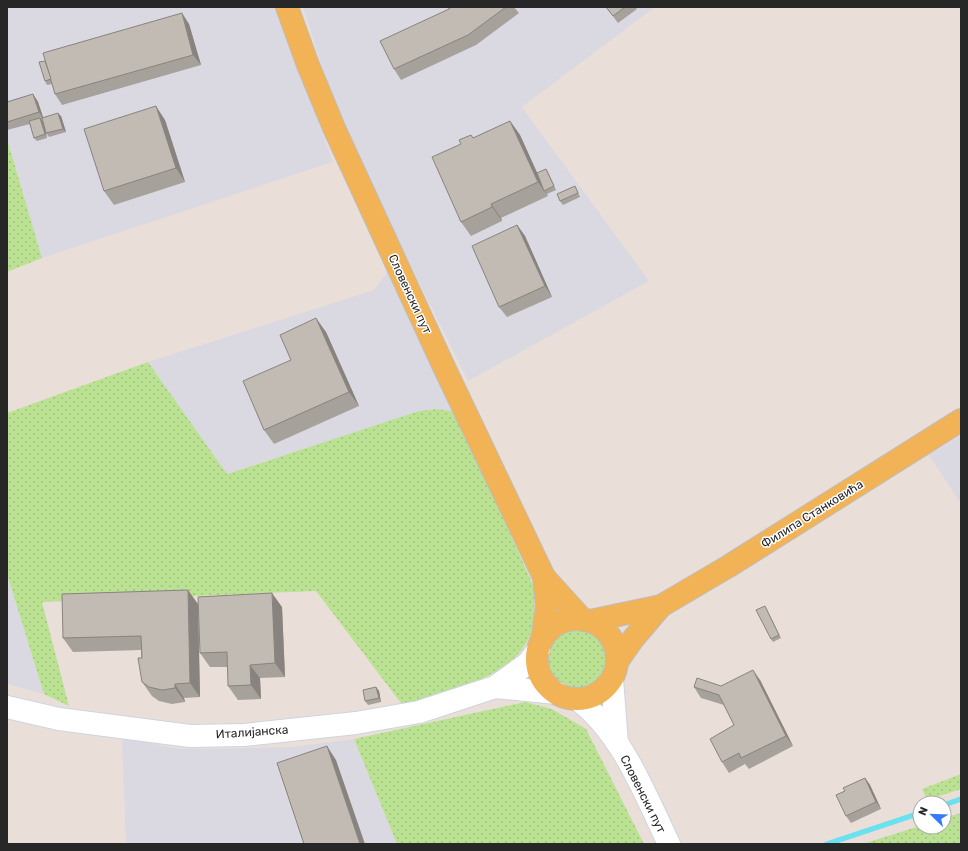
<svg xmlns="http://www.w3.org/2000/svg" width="968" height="851" font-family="Rubik,sans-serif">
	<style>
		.industrial { fill: #dad9e2 }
		.grass { fill: url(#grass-dots) }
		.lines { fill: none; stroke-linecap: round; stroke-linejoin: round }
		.stream { stroke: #69e1ef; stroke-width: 5.5 }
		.minor-casing { stroke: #cdd4e1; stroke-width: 24 }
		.major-casing { stroke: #bebebe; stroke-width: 24 }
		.minor { stroke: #fff; stroke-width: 22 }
		.major { stroke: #f1b356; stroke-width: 22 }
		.wall { fill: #a7a19b }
		.shaded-wall { fill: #88837e }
		.building { fill: #c2bbb4; stroke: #88837e }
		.labels { text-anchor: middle; stroke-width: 3; stroke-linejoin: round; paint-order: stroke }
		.street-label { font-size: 12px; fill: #272727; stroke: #fff }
	</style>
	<defs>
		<pattern id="grass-dots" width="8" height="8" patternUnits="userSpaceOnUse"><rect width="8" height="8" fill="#bbe293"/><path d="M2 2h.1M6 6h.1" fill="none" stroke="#a1c27f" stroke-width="1.8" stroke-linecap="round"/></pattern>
	</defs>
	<rect width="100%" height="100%" fill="#eadfd8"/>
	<!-- industrial -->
	<g class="industrial">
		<polygon points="7,7 277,7 333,162 42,258 7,139"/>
		<polygon points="303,7 655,7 522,107 649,281 468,381 339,121"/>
		<polygon points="388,271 455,412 268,460 227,474 148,362 374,290"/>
		<polygon points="961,436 961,504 929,455"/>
		<polygon points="7,574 44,694 7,684"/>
		<polygon points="122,738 180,749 213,749 292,747 354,739 397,844 126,844"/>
	</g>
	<!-- grass -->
	<g class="grass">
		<polygon points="7,139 42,258 7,272"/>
		<path d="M148,362L227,474L419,411L438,409L455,412L535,589C534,606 535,625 528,640C509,679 442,693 404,707L316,591L42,602L69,706L44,694L7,574V413Z"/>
		<circle cx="577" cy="658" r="30"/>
		<polygon points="525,702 552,709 586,729 644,844 397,844 354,739"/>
		<polygon points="961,774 961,789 927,800 922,789"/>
		<polygon points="961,813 961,844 862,844 920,826 944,827 944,818"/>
	</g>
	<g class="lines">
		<!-- stream -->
		<g class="stream">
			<polyline points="944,805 961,799"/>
			<polyline points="827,844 920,813"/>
		</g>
		<defs>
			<g id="minor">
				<polyline points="612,679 617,743"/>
				<polyline points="495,687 557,693"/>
				<path d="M577,699C621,731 646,796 669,844"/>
				<polyline points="7,707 59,719 190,736 244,735 356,723 419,712 495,687 527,664 539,649"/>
			</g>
			<g id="major">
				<polyline points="287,7 308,65 334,128 444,367 544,577 583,620"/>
				<circle cx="577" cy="659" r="40"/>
				<polyline points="590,621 661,606 729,566 961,420"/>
				<polyline points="542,640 547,606 544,577"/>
				<polyline points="617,662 633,639 661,606"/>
			</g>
		</defs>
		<!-- minor casing -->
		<use href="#minor" class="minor-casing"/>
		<!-- major casing -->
		<use href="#major" class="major-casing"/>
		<!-- minor -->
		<use href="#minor" class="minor"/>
		<!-- major -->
		<use href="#major" class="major"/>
	</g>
	<!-- wall -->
	<g class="wall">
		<polygon points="447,7 514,7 519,13 476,45 401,80 394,69 449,9"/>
		<polygon points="606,7 636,7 637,9 618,23"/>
		<polygon points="189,24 201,65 62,105 55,94 52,84 47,85 45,81 45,61"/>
		<polygon points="33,94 38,102 43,117 61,116 66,132 49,137 46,133 43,120 42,120 43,122 47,138 37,141 34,138 30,124 7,130 7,102"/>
		<polygon points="165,120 185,182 114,205 104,191"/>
		<polygon points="510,121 520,135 537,173 546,169 548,172 556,190 547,194 548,196 501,218 502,221 471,236 461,222 461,144 471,135 473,138"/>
		<polygon points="577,190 580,197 563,205 560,201"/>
		<polygon points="517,225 525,236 552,297 507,317 499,307"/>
		<polygon points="326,332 359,406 274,444 264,430 291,360"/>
		<polygon points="198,604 200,697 184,698 185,702 172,704 159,701 152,696 142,682 141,650 73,652 63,638"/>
		<polygon points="282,607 285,677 260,678 261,699 238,700 228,686 228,667 210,667 200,653"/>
		<polygon points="767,610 781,638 773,642 771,639"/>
		<polygon points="760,680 793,746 749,769 745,764 729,773 722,762 734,725 724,705 701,698 694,687 721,686"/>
		<polygon points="376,687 379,691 381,702 368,705 365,701"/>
		<polygon points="865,778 870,785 881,809 851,823 846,816 845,791"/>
	</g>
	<!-- shaded-wall -->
	<g class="shaded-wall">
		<polygon points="182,13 189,24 201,65 193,55"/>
		<polygon points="33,94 38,102 44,120 39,112"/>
		<polygon points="156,106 165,120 185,182 176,168"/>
		<polygon points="58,113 61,116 66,132 63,129"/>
		<polygon points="40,118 43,122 47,138 45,134"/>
		<polygon points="510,121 520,135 545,190 544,191 548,196 538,182"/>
		<polygon points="491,204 501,218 502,221 492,207"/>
		<polygon points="517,225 525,236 552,297 545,286"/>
		<polygon points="316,318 326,332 359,406 349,392"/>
		<polygon points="188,590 198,604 200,697 190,683"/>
		<polygon points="272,593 282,607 285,677 275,663"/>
		<polygon points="250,665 260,678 261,699 251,685"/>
		<polygon points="753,670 760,680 793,746 786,736"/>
		<polygon points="175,684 184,698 185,702 175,688"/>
		<polygon points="376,687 379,691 381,702 379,698"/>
		<polygon points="327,746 336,760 365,844 360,844"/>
		<polygon points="865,778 870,785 881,809 876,802"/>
	</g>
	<!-- building -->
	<g class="building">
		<polygon points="451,7 506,7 468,35 394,69 380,41 449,9"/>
		<polygon points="606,7 625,7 613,16"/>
		<polygon points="182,13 193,55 55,94 43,53"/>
		<polygon points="45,61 51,79 45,81 39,62"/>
		<polygon points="33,94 39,112 7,122 7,102"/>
		<polygon points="156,106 176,168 104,191 84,129"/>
		<polygon points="58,113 63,129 46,133 42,118"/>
		<polygon points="40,118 45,134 34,138 29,121"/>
		<polygon points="510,121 538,182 491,204 492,207 461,222 432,157 461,144 459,140 471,135 473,138"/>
		<polygon points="546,169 554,186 544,191 537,173"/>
		<polygon points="575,186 578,193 560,201 557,194"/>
		<polygon points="517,225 545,286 499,307 472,246"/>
		<polygon points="316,318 349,392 264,430 243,381 291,360 280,335"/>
		<polygon points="188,590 190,683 175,684 175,688 162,690 149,687 142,682 138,658 142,658 141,636 63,638 62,594"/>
		<polygon points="272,593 275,663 250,665 251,685 228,686 227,652 200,653 198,597"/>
		<polygon points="765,606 779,635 771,639 756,610"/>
		<polygon points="753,670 786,736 741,758 739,753 722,762 710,739 734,725 719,695 694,687 697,678 721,686"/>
		<polygon points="376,687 379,698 365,701 363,690"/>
		<polygon points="327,746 360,844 304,844 277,763"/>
		<polygon points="865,778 876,802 846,816 836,795 845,791 843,788"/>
	</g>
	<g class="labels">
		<!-- street labels -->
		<g class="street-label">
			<text transform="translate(410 294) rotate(65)" y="4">Словенски пут</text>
			<text transform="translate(812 514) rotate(-32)" y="4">Филипа Станковића</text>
			<text transform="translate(252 732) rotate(-4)" y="4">Италијанска</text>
			<text transform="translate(643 794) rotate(63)" y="4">Словенски пут</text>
		</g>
	</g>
	<!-- border -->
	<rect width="968" height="851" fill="none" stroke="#272727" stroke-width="16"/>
	<!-- north arrow -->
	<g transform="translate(932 815) rotate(293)"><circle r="19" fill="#ffffff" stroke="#a9a9a9"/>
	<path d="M0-3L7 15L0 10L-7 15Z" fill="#357afb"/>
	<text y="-6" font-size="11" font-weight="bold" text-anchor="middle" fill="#272727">N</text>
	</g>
</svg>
